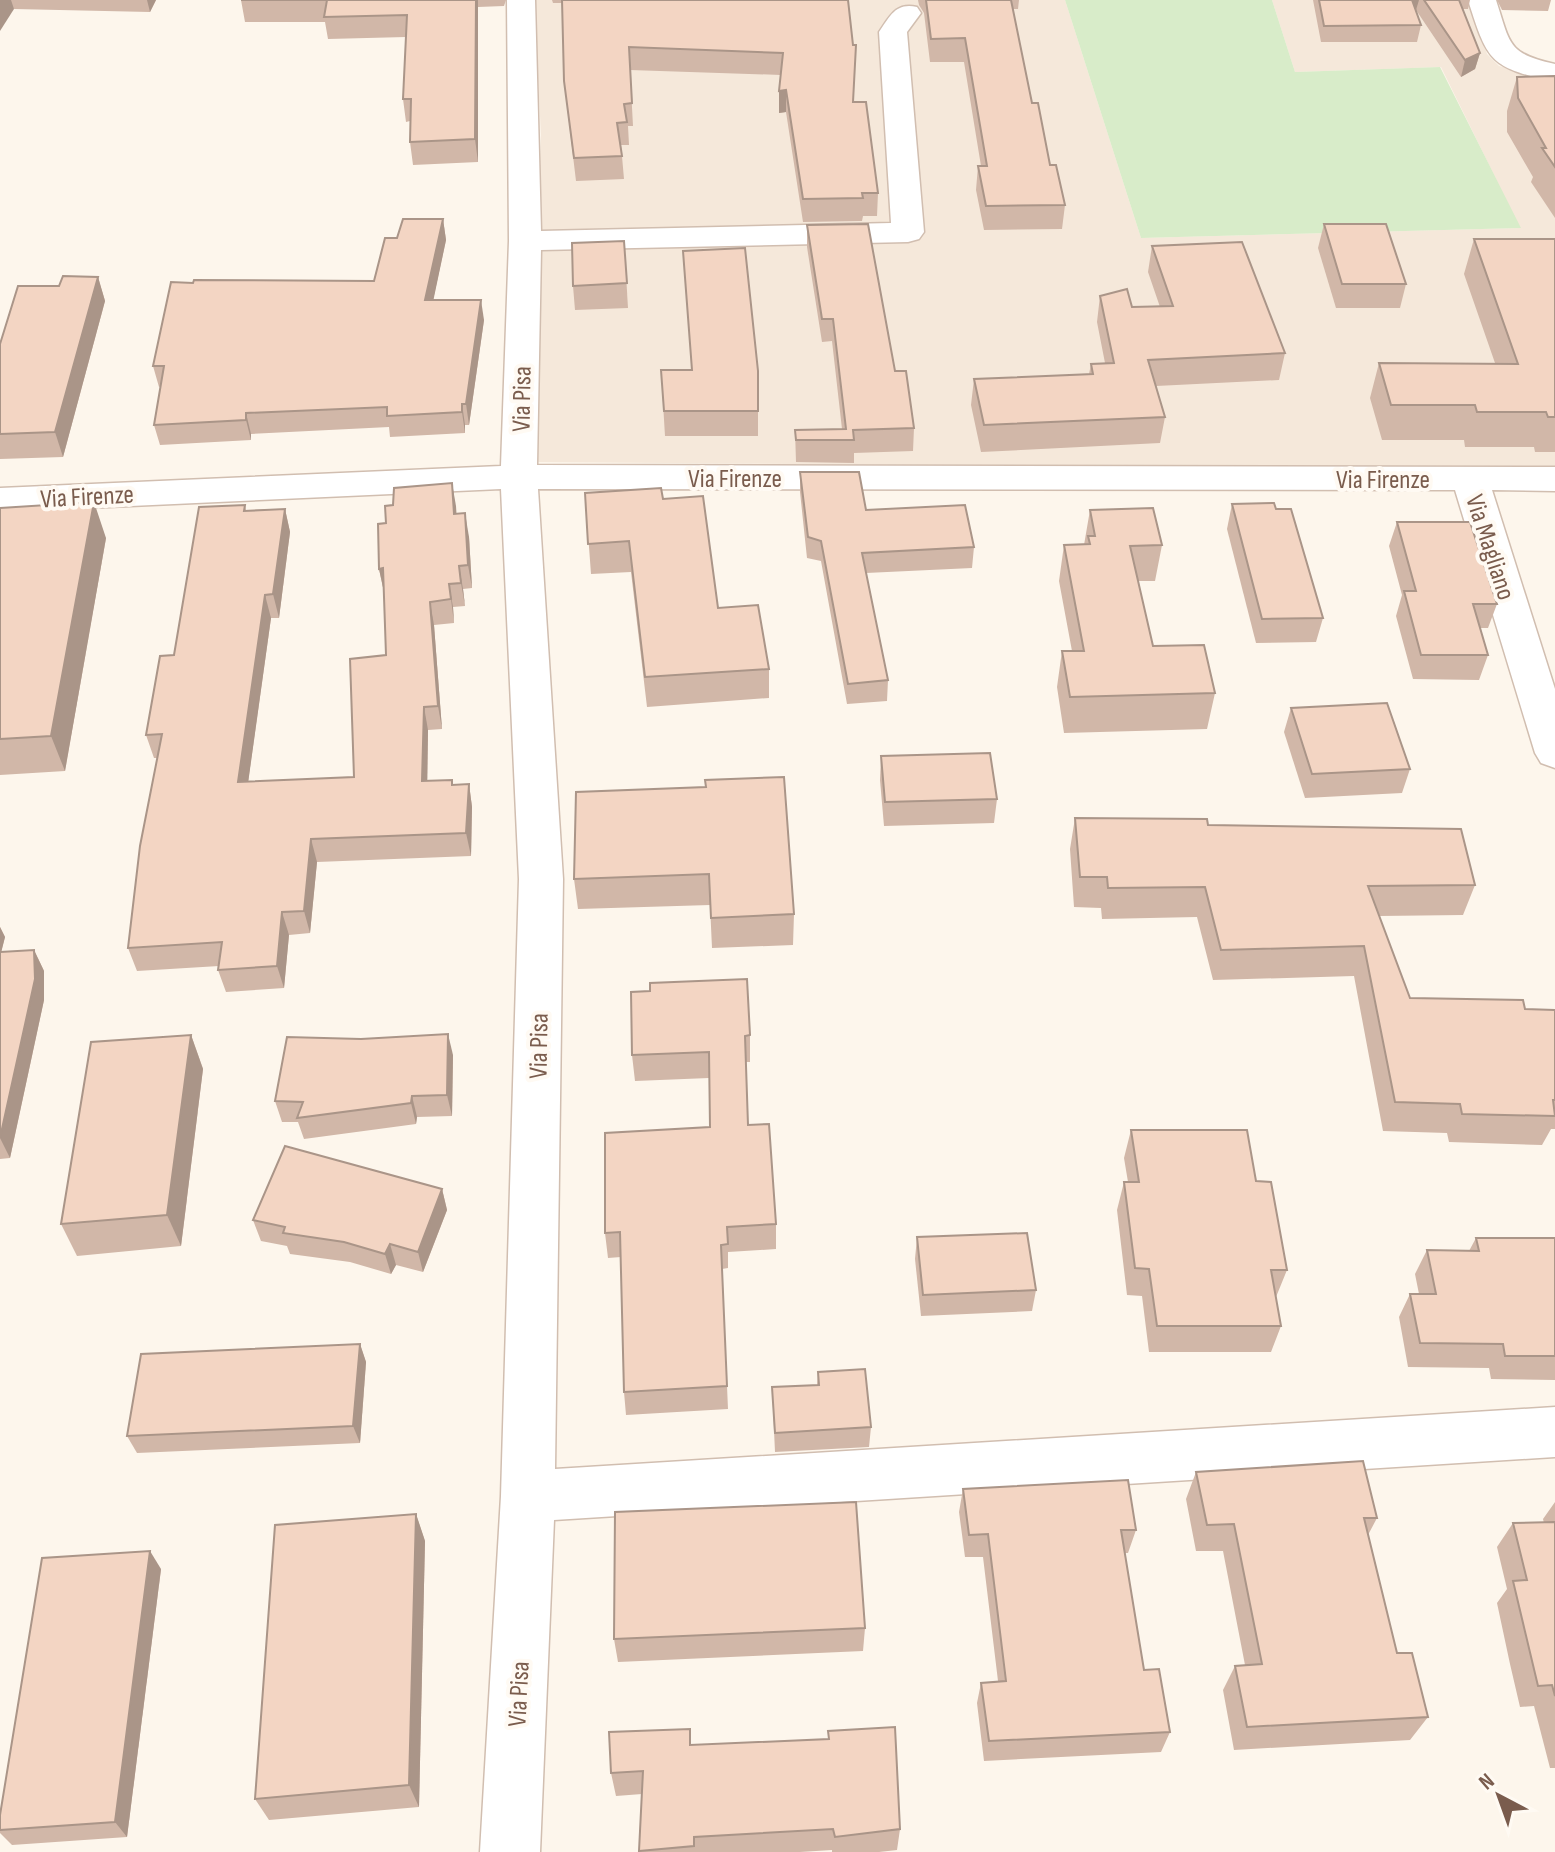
<svg xmlns="http://www.w3.org/2000/svg" width="1555" height="1852" font-family="'Sofia Sans Condensed',sans-serif">
	<style>
		.residential { fill: #f5e8da }
		.green { fill: #d8ecc9 }
		.lines { fill: none; stroke-linecap: round; stroke-linejoin: round }
		.minor-casing { stroke: #d1beb0; stroke-width: 3 }
		.minor { fill: #fff; fill-rule: evenodd }
		.wall { fill: #d1b7a8 }
		.shaded-wall { fill: #aa9588 }
		.building { fill: #f3d5c3; stroke: #aa9588; stroke-width: 2 }
		.labels { text-anchor: middle; stroke-width: 8; stroke-linejoin: round; paint-order: stroke }
		.street-label { font-size: 26px; fill: #7a5c4d; stroke: #fffaf3 }
	</style>
	<rect width="100%" height="100%" fill="#fdf6ec"/>
	<!-- residential -->
	<polygon class="residential" points="534,0 1065,0 1141,238 1520,228 1441,67 1295,72 1272,0 1469,0 1487,54 1499,66 1555,80 1555,470 536,462 533,378 541,135"/>
	<!-- green -->
	<polygon class="green" points="1065,0 1272,0 1295,72 1440,67 1521,228 1141,238"/>
	<g class="lines">
		<defs>
			<g id="minor">
				<path d="M507,0H535L541,231L891,223L879,32C890,16 896,2 917,7L921,13L907,32L924,232L919,239L908,242L541,250L537,465L1555,467V491L1492,490L1555,689V768L1541,763L1535,753L1455,490L538,489L563,879L555,1469L1555,1407V1457L554,1520L540,1852H480L501,1496L519,879L501,489L0,512V488L501,466L509,241Z"/>
				<path d="M1468,0H1496C1510,43 1507,54 1555,64V82C1490,67 1488,63 1468,0Z"/>
			</g>
		</defs>
		<!-- minor casing -->
		<use href="#minor" class="minor-casing"/>
		<!-- minor -->
		<use href="#minor" class="minor"/>
	</g>
	<!-- wall -->
	<g class="wall">
		<polygon points="0,0 156,0 150,12 14,9"/>
		<polygon points="241,0 506,0 504,6 478,7 478,162 413,165 410,142 410,121 406,122 403,99 406,37 328,39 325,22 245,22"/>
		<polygon points="552,0 848,0 854,102 878,193 877,216 863,216 862,221 803,222 786,112 779,113 781,75 630,70 633,126 628,126 629,145 621,145 624,179 576,181 564,81 562,3 553,3"/>
		<polygon points="918,0 1019,0 1018,9 1013,9 1032,103 1050,165 1065,205 1062,229 984,230 976,190 978,166 981,166 964,62 930,62 924,13 919,5"/>
		<polygon points="1313,0 1470,0 1468,9 1462,9 1480,53 1475,69 1461,77 1416,10 1421,25 1417,42 1321,42"/>
		<polygon points="1497,0 1551,0 1548,11 1502,10"/>
		<polygon points="1555,76 1555,218 1531,182 1533,177 1507,132 1507,111 1517,77"/>
		<polygon points="443,219 446,240 433,300 484,320 469,425 465,425 465,433 390,437 389,427 251,434 251,440 160,445 154,425 161,386 159,387 153,366 374,281 397,238"/>
		<polygon points="1324,224 1406,284 1400,308 1336,308 1318,248"/>
		<polygon points="807,225 895,371 914,428 913,451 854,453 854,463 796,462 795,430 842,429 832,341 822,342 807,247"/>
		<polygon points="1474,239 1555,239 1555,452 1535,452 1534,447 1465,447 1464,440 1382,440 1370,398 1379,363 1495,363 1464,274"/>
		<polygon points="624,241 628,308 575,310 573,286"/>
		<polygon points="1152,246 1285,353 1279,380 1156,386 1165,417 1160,443 981,452 971,405 974,379 1089,374 1091,364 1105,363 1097,322 1100,296 1132,307 1160,307 1148,272"/>
		<polygon points="683,251 758,371 758,436 665,436 661,370 692,370"/>
		<polygon points="98,277 105,301 63,457 0,459 0,344 59,286"/>
		<polygon points="800,472 866,510 974,547 972,568 866,573 888,680 887,701 847,704 821,561 807,558 800,492"/>
		<polygon points="452,483 456,514 469,537 472,588 463,589 465,606 453,607 454,623 434,625 442,729 428,730 427,780 452,780 453,785 469,784 472,807 471,856 317,862 310,933 289,935 284,988 226,992 218,970 219,966 137,971 128,948 157,758 154,758 146,735 174,655 245,505 246,510 285,509 290,532 279,618 271,618 248,782 354,777 386,655 384,592 379,569 386,523 393,505"/>
		<polygon points="585,493 663,499 718,608 769,669 769,698 647,707 631,572 591,574"/>
		<polygon points="1232,504 1323,618 1316,642 1256,643 1227,529"/>
		<polygon points="0,508 106,538 65,771 0,775"/>
		<polygon points="1090,510 1162,545 1155,581 1138,581 1153,646 1215,693 1207,729 1064,733 1057,687 1062,651 1072,651 1059,581 1064,545 1084,545"/>
		<polygon points="1397,522 1497,604 1488,628 1480,628 1488,655 1479,680 1413,679 1396,616 1402,595 1389,546"/>
		<polygon points="1291,708 1410,769 1402,793 1305,798 1284,732"/>
		<polygon points="881,756 997,799 994,823 884,826 880,780"/>
		<polygon points="706,787 794,914 793,945 712,948 710,905 578,909 574,879"/>
		<polygon points="1075,818 1208,825 1475,885 1463,915 1379,916 1410,998 1525,1009 1555,1010 1555,1129 1551,1129 1542,1145 1449,1142 1447,1133 1383,1131 1354,976 1213,980 1197,917 1102,919 1101,908 1074,907 1070,849"/>
		<polygon points="0,927 5,937 1,952 34,950 44,971 44,1000 10,1158 0,1159"/>
		<polygon points="191,1035 203,1069 181,1246 77,1256 61,1224"/>
		<polygon points="750,1035 750,1062 746,1062 748,1125 776,1224 776,1249 728,1252 728,1268 722,1269 728,1409 626,1415 624,1392 621,1257 608,1258 605,1233 710,1127 709,1078 635,1081 632,1055"/>
		<polygon points="453,1055 452,1116 417,1117 416,1124 304,1139 298,1122 282,1122 275,1101"/>
		<polygon points="1131,1130 1256,1181 1287,1270 1276,1297 1281,1326 1271,1352 1149,1352 1142,1296 1127,1295 1117,1210 1124,1182 1128,1182 1124,1158"/>
		<polygon points="442,1189 447,1210 423,1272 396,1265 391,1274 350,1262 290,1254 287,1246 261,1241 253,1220"/>
		<polygon points="917,1237 1036,1290 1032,1311 921,1316 915,1259"/>
		<polygon points="1476,1238 1555,1238 1555,1380 1491,1379 1489,1368 1408,1367 1399,1317 1410,1294 1419,1294 1415,1274 1427,1250 1469,1251"/>
		<polygon points="360,1344 366,1362 360,1443 137,1453 127,1436"/>
		<polygon points="818,1372 871,1427 869,1447 775,1452 772,1387 817,1385"/>
		<polygon points="1196,1472 1377,1518 1368,1535 1397,1653 1428,1717 1410,1740 1234,1750 1223,1690 1235,1666 1245,1665 1223,1551 1196,1551 1186,1499"/>
		<polygon points="963,1489 1136,1530 1128,1553 1125,1553 1144,1670 1170,1732 1161,1752 984,1761 977,1703 981,1683 998,1681 983,1557 965,1557 959,1512"/>
		<polygon points="1555,1502 1555,1768 1550,1768 1534,1706 1520,1707 1510,1664 1497,1603 1507,1589 1497,1547 1513,1523 1544,1523 1543,1519"/>
		<polygon points="416,1514 425,1541 419,1807 269,1820 255,1799"/>
		<polygon points="161,1569 127,1837 12,1845 0,1833 0,1815"/>
		<polygon points="865,1628 863,1651 618,1662 614,1639"/>
		<polygon points="828,1731 900,1829 897,1850 879,1852 832,1852 832,1850 800,1852 639,1852 642,1794 616,1796 611,1773 691,1745 828,1739"/>
	</g>
	<!-- shaded-wall -->
	<g class="shaded-wall">
		<polygon points="0,0 11,0 14,9 0,31"/>
		<polygon points="147,0 156,0 150,12"/>
		<polygon points="476,0 478,0 478,162 475,139"/>
		<polygon points="1411,0 1419,0 1416,10"/>
		<polygon points="1480,53 1475,69 1461,77 1465,60"/>
		<polygon points="786,90 786,112 779,113 779,91"/>
		<polygon points="443,219 446,240 429,321 425,300"/>
		<polygon points="98,277 105,301 63,457 55,432"/>
		<polygon points="481,300 484,320 469,425 466,404"/>
		<polygon points="462,404 465,425 465,433 462,412"/>
		<polygon points="246,413 251,434 251,440 246,420"/>
		<polygon points="452,483 456,506 458,538 454,514"/>
		<polygon points="94,502 106,538 65,771 51,736"/>
		<polygon points="285,509 290,532 279,618 273,594"/>
		<polygon points="465,513 469,537 472,588 468,565"/>
		<polygon points="459,566 463,589 465,606 461,583"/>
		<polygon points="383,568 384,592 379,569"/>
		<polygon points="449,584 453,607 454,623 451,599"/>
		<polygon points="265,595 271,618 245,805 238,782"/>
		<polygon points="430,602 434,625 442,729 438,706"/>
		<polygon points="424,707 428,730 427,804 422,781"/>
		<polygon points="469,784 472,807 471,856 466,833"/>
		<polygon points="311,839 317,862 310,933 304,911"/>
		<polygon points="282,912 289,935 284,988 277,966"/>
		<polygon points="0,927 5,937 0,957"/>
		<polygon points="34,950 44,971 44,1000 10,1158 0,1138"/>
		<polygon points="448,1034 453,1055 452,1116 447,1095"/>
		<polygon points="191,1035 203,1069 181,1246 167,1215"/>
		<polygon points="412,1096 417,1117 416,1124 411,1103"/>
		<polygon points="442,1189 447,1210 423,1272 418,1252"/>
		<polygon points="390,1244 396,1265 391,1274 385,1254"/>
		<polygon points="360,1344 366,1362 360,1443 353,1426"/>
		<polygon points="416,1514 425,1541 419,1807 409,1785"/>
		<polygon points="150,1551 161,1569 127,1837 115,1822"/>
	</g>
	<!-- building -->
	<g class="building">
		<polygon points="241,0 476,0 475,139 410,142 411,99 403,99 407,15 324,17 327,0"/>
		<polygon points="562,0 848,0 853,45 856,45 853,102 866,102 878,193 862,193 863,198 803,199 786,90 779,91 783,53 629,47 632,103 624,104 627,122 617,123 622,156 574,158 564,81"/>
		<polygon points="926,0 1011,0 1032,103 1038,103 1050,165 1056,165 1065,205 986,206 978,166 987,166 965,38 931,39"/>
		<polygon points="1319,0 1412,0 1421,25 1324,26"/>
		<polygon points="1424,0 1459,0 1480,53 1465,60"/>
		<polygon points="1555,76 1555,167 1542,148 1546,148 1518,98 1517,77"/>
		<polygon points="403,219 443,219 425,300 481,300 466,404 462,404 462,412 387,416 387,407 246,413 246,420 154,425 164,366 153,366 171,282 193,283 194,280 374,281 385,238 397,238"/>
		<polygon points="868,224 895,371 906,371 914,428 853,430 854,440 796,440 795,430 846,429 833,319 822,319 807,225"/>
		<polygon points="1324,224 1386,224 1406,284 1342,284"/>
		<polygon points="1474,239 1555,239 1555,417 1548,417 1546,412 1477,412 1475,405 1391,405 1379,363 1518,364"/>
		<polygon points="624,241 627,283 573,286 572,243"/>
		<polygon points="1242,242 1285,353 1148,360 1165,417 984,425 974,379 1093,374 1091,364 1114,363 1100,296 1127,289 1132,307 1173,306 1152,246"/>
		<polygon points="745,248 758,371 758,411 664,411 661,370 692,370 683,251"/>
		<polygon points="63,276 98,277 55,432 0,434 0,344 18,286 59,286"/>
		<polygon points="800,472 859,472 866,510 965,505 974,547 862,553 888,680 848,684 821,541 808,537"/>
		<polygon points="452,483 454,514 465,513 468,565 459,566 461,583 449,584 451,599 430,602 438,706 424,707 422,781 452,780 452,785 469,784 466,833 311,839 304,911 282,912 277,966 218,970 222,942 128,948 140,846 162,734 146,735 160,656 174,655 199,507 245,505 244,511 285,509 273,594 265,595 238,782 354,777 350,659 386,655 383,568 379,569 378,524 386,523 385,506 393,505 394,488"/>
		<polygon points="661,488 663,499 703,496 718,608 758,605 769,669 645,677 629,541 588,544 585,493"/>
		<polygon points="94,502 51,736 0,739 0,508"/>
		<polygon points="1274,503 1276,509 1291,509 1323,618 1262,619 1232,504"/>
		<polygon points="1153,508 1162,545 1130,546 1153,646 1204,645 1215,693 1070,697 1062,651 1084,651 1064,545 1090,544 1088,536 1095,536 1090,510"/>
		<polygon points="1397,522 1470,522 1497,604 1473,604 1488,655 1421,655 1404,591 1416,591"/>
		<polygon points="1387,703 1410,769 1312,774 1291,708"/>
		<polygon points="990,753 997,799 885,802 881,756"/>
		<polygon points="784,777 794,914 711,918 709,874 574,879 576,792 706,787 705,780"/>
		<polygon points="1075,818 1207,819 1208,825 1461,829 1475,885 1368,886 1410,998 1523,1000 1525,1009 1555,1010 1555,1100 1553,1100 1555,1116 1462,1114 1460,1104 1395,1102 1364,946 1221,950 1205,887 1108,888 1107,877 1080,877"/>
		<polygon points="34,950 35,979 0,1138 0,952"/>
		<polygon points="747,979 750,1035 745,1036 748,1125 769,1124 776,1224 727,1227 728,1244 721,1245 727,1386 624,1392 620,1232 605,1233 605,1133 710,1127 709,1052 632,1055 631,992 650,991 650,983"/>
		<polygon points="448,1034 447,1095 412,1096 411,1103 297,1118 303,1102 275,1101 287,1037 361,1039"/>
		<polygon points="191,1035 167,1215 61,1224 91,1042"/>
		<polygon points="1131,1130 1247,1130 1256,1181 1271,1182 1287,1270 1271,1270 1281,1326 1157,1326 1149,1269 1135,1268 1124,1182 1139,1182"/>
		<polygon points="285,1146 442,1189 418,1252 390,1244 385,1254 344,1242 283,1233 285,1227 253,1220"/>
		<polygon points="1027,1233 1036,1290 923,1295 917,1237"/>
		<polygon points="1476,1238 1555,1238 1555,1356 1505,1356 1503,1344 1420,1343 1410,1294 1436,1294 1427,1250 1479,1251"/>
		<polygon points="360,1344 353,1426 127,1436 141,1354"/>
		<polygon points="865,1369 871,1427 775,1433 772,1387 819,1385 818,1372"/>
		<polygon points="1363,1461 1377,1518 1364,1518 1397,1653 1412,1653 1428,1717 1247,1727 1235,1666 1262,1664 1234,1524 1207,1525 1196,1472"/>
		<polygon points="1128,1480 1136,1530 1121,1530 1144,1670 1159,1669 1170,1732 989,1741 981,1683 1006,1681 988,1534 969,1535 963,1489"/>
		<polygon points="856,1502 865,1628 614,1639 615,1512"/>
		<polygon points="416,1514 409,1785 255,1799 275,1525"/>
		<polygon points="1555,1522 1555,1696 1552,1685 1538,1686 1513,1581 1527,1580 1513,1523"/>
		<polygon points="150,1551 115,1822 0,1830 0,1815 42,1558"/>
		<polygon points="895,1727 900,1829 835,1837 833,1829 694,1837 694,1846 639,1851 643,1771 611,1773 609,1732 690,1729 690,1745 829,1739 828,1731"/>
	</g>
	<g class="labels">
		<!-- street labels -->
		<g class="street-label">
			<text transform="translate(521 399) rotate(-89)" y="9">Via Pisa</text>
			<text x="735" y="487">Via Firenze</text>
			<text x="1383" y="488">Via Firenze</text>
			<text transform="translate(87 496) rotate(-3)" y="9">Via Firenze</text>
			<text transform="translate(1491 547) rotate(72)" y="9">Via Magliano</text>
			<text transform="translate(538 1046) rotate(-89)" y="9">Via Pisa</text>
			<text transform="translate(518 1694) rotate(-87)" y="9">Via Pisa</text>
		</g>
	</g>
	<!-- north arrow -->
	<g transform="translate(1499 1796) rotate(319)" stroke="#fffaf3" stroke-width="6" paint-order="stroke">
	<path d="M0-6L14 30L0 20L-14 30Z" fill="#7a5c4d"/>
	<text y="-12" font-size="22" font-weight="bold" text-anchor="middle" fill="#7a5c4d">N</text>
	</g>
</svg>
